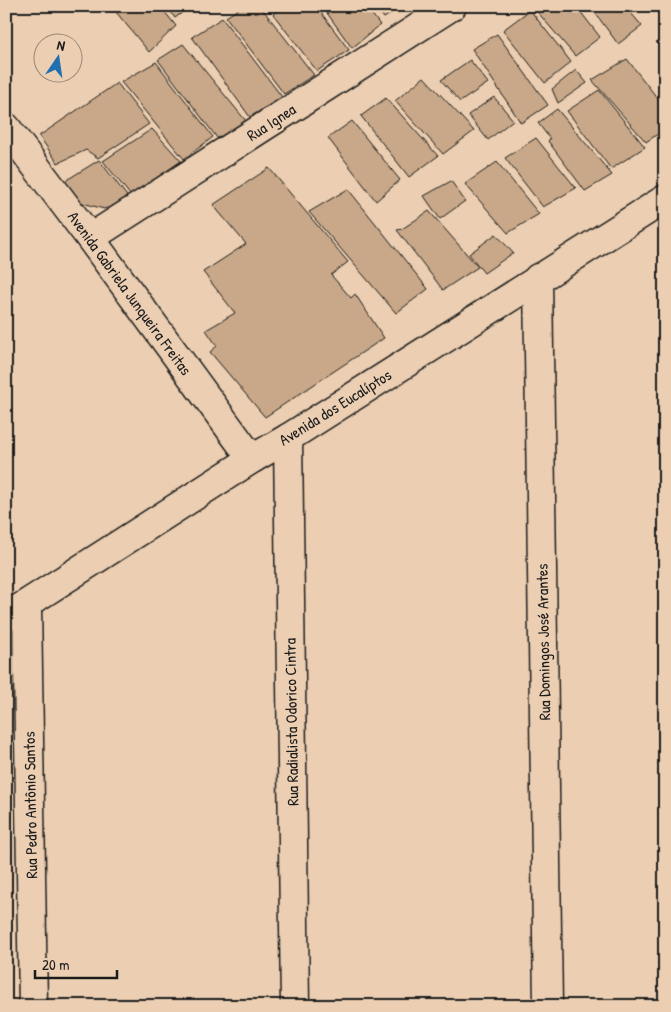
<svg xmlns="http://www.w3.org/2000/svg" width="671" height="1012" font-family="'Patrick Hand',sans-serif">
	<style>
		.building { fill: #c8a888; stroke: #1c1c1c }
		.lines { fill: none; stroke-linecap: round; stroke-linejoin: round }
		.street-casing { stroke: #1c1c1c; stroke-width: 31 }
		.street { stroke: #eccfb2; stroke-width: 28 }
		.labels { text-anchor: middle; stroke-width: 4; stroke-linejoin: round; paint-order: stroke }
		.street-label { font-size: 16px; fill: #1c1c1c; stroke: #eccfb2 }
	</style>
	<rect width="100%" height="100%" fill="#eccfb2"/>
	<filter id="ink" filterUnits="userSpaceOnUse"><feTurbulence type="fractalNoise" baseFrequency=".02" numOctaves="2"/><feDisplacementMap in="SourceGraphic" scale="10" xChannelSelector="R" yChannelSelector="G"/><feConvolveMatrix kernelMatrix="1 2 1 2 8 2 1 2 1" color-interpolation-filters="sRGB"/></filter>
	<g filter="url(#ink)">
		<!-- building -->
		<g class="building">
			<polygon points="111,6 160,6 176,26 149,52"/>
			<polygon points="166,6 191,6 175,18"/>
			<polygon points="243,6 260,6 314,75 284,94 226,17"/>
			<polygon points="285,6 316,6 349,50 317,71 273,14"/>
			<polygon points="322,6 366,6 380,25 352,48"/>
			<polygon points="375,6 402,6 384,18"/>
			<polygon points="537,6 576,6 600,37 575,56 534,8"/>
			<polygon points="590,6 625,6 642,26 618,44"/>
			<polygon points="530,10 571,62 545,83 503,30"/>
			<polygon points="222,18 282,97 250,117 192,37"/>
			<polygon points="497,34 548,105 521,123 472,49"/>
			<polygon points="665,36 665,52 656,42"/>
			<polygon points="183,44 246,121 218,139 158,60"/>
			<polygon points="627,59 665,108 665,129 646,142 592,80"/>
			<polygon points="470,60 488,83 460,102 441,80"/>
			<polygon points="156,62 213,137 184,159 121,82"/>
			<polygon points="576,70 587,83 558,103 552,89"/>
			<polygon points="424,77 474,131 443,154 395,101"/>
			<polygon points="117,83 149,124 98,158 86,150 58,163 39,136"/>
			<polygon points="599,90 645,147 611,169 567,111"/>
			<polygon points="494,97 513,120 488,140 468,115"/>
			<polygon points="386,98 438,156 409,177 361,116"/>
			<polygon points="557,109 612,175 585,191 548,141 550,139 538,123"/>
			<polygon points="352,121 400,180 376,201 328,138"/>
			<polygon points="152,129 181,161 131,196 103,161"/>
			<polygon points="536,138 576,188 543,207 505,158"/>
			<polygon points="99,160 106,169 130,200 104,209 76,201 65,181"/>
			<polygon points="497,162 539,214 508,233 465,184"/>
			<polygon points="269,168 348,262 331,275 351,298 355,294 384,338 265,417 210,352 217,346 206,330 235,313 203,272 246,244 213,205"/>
			<polygon points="451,181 465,201 440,219 424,196"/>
			<polygon points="348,189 428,289 396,313 309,212"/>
			<polygon points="429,211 478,267 443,290 397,230 402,229"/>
			<polygon points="496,234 513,253 484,273 469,254"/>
		</g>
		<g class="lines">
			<defs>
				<g id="street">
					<polyline points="6,127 90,238 252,459"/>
					<polyline points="90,238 452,6"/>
					<polyline points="538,278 548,1006"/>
					<polyline points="288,438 295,1006"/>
					<polyline points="27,604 33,1006"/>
					<polyline points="6,617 252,459 288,438 665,199"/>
				</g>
			</defs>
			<!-- street casing -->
			<use href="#street" class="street-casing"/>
			<!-- street -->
			<use href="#street" class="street"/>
		</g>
	</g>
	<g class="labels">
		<!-- street labels -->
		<g class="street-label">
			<text transform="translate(271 122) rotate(-33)" y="6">Rua Ignea</text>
			<text transform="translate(130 293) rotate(54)" y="6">Avenida Gabriela Junqueira Freitas</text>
			<text transform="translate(335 407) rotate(-32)" y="6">Avenida dos Eucalíptos</text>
			<text transform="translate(543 642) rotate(-91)" y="6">Rua Domingos José Arantes</text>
			<text transform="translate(291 722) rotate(-91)" y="6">Rua Radialista Odorico Cintra</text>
			<text transform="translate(30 805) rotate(-91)" y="6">Rua Pedro Antônio Santos</text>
		</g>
	</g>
	<!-- margin -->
	<rect width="671" height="1012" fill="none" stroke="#eccfb2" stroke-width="25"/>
	<rect x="12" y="12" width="646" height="987" fill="none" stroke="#1c1c1c" stroke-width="2" filter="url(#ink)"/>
	<!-- north arrow -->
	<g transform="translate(58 58) rotate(13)"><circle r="24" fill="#eccfb2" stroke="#998776"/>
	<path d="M0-4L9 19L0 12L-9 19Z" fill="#1f6fb2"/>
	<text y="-8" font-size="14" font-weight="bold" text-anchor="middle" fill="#1c1c1c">N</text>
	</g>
	<!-- scale -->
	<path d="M35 970v8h82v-8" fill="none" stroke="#1c1c1c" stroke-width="2.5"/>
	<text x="42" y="970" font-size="15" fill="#1c1c1c" stroke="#eccfb2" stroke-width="4" paint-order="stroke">20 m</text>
</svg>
